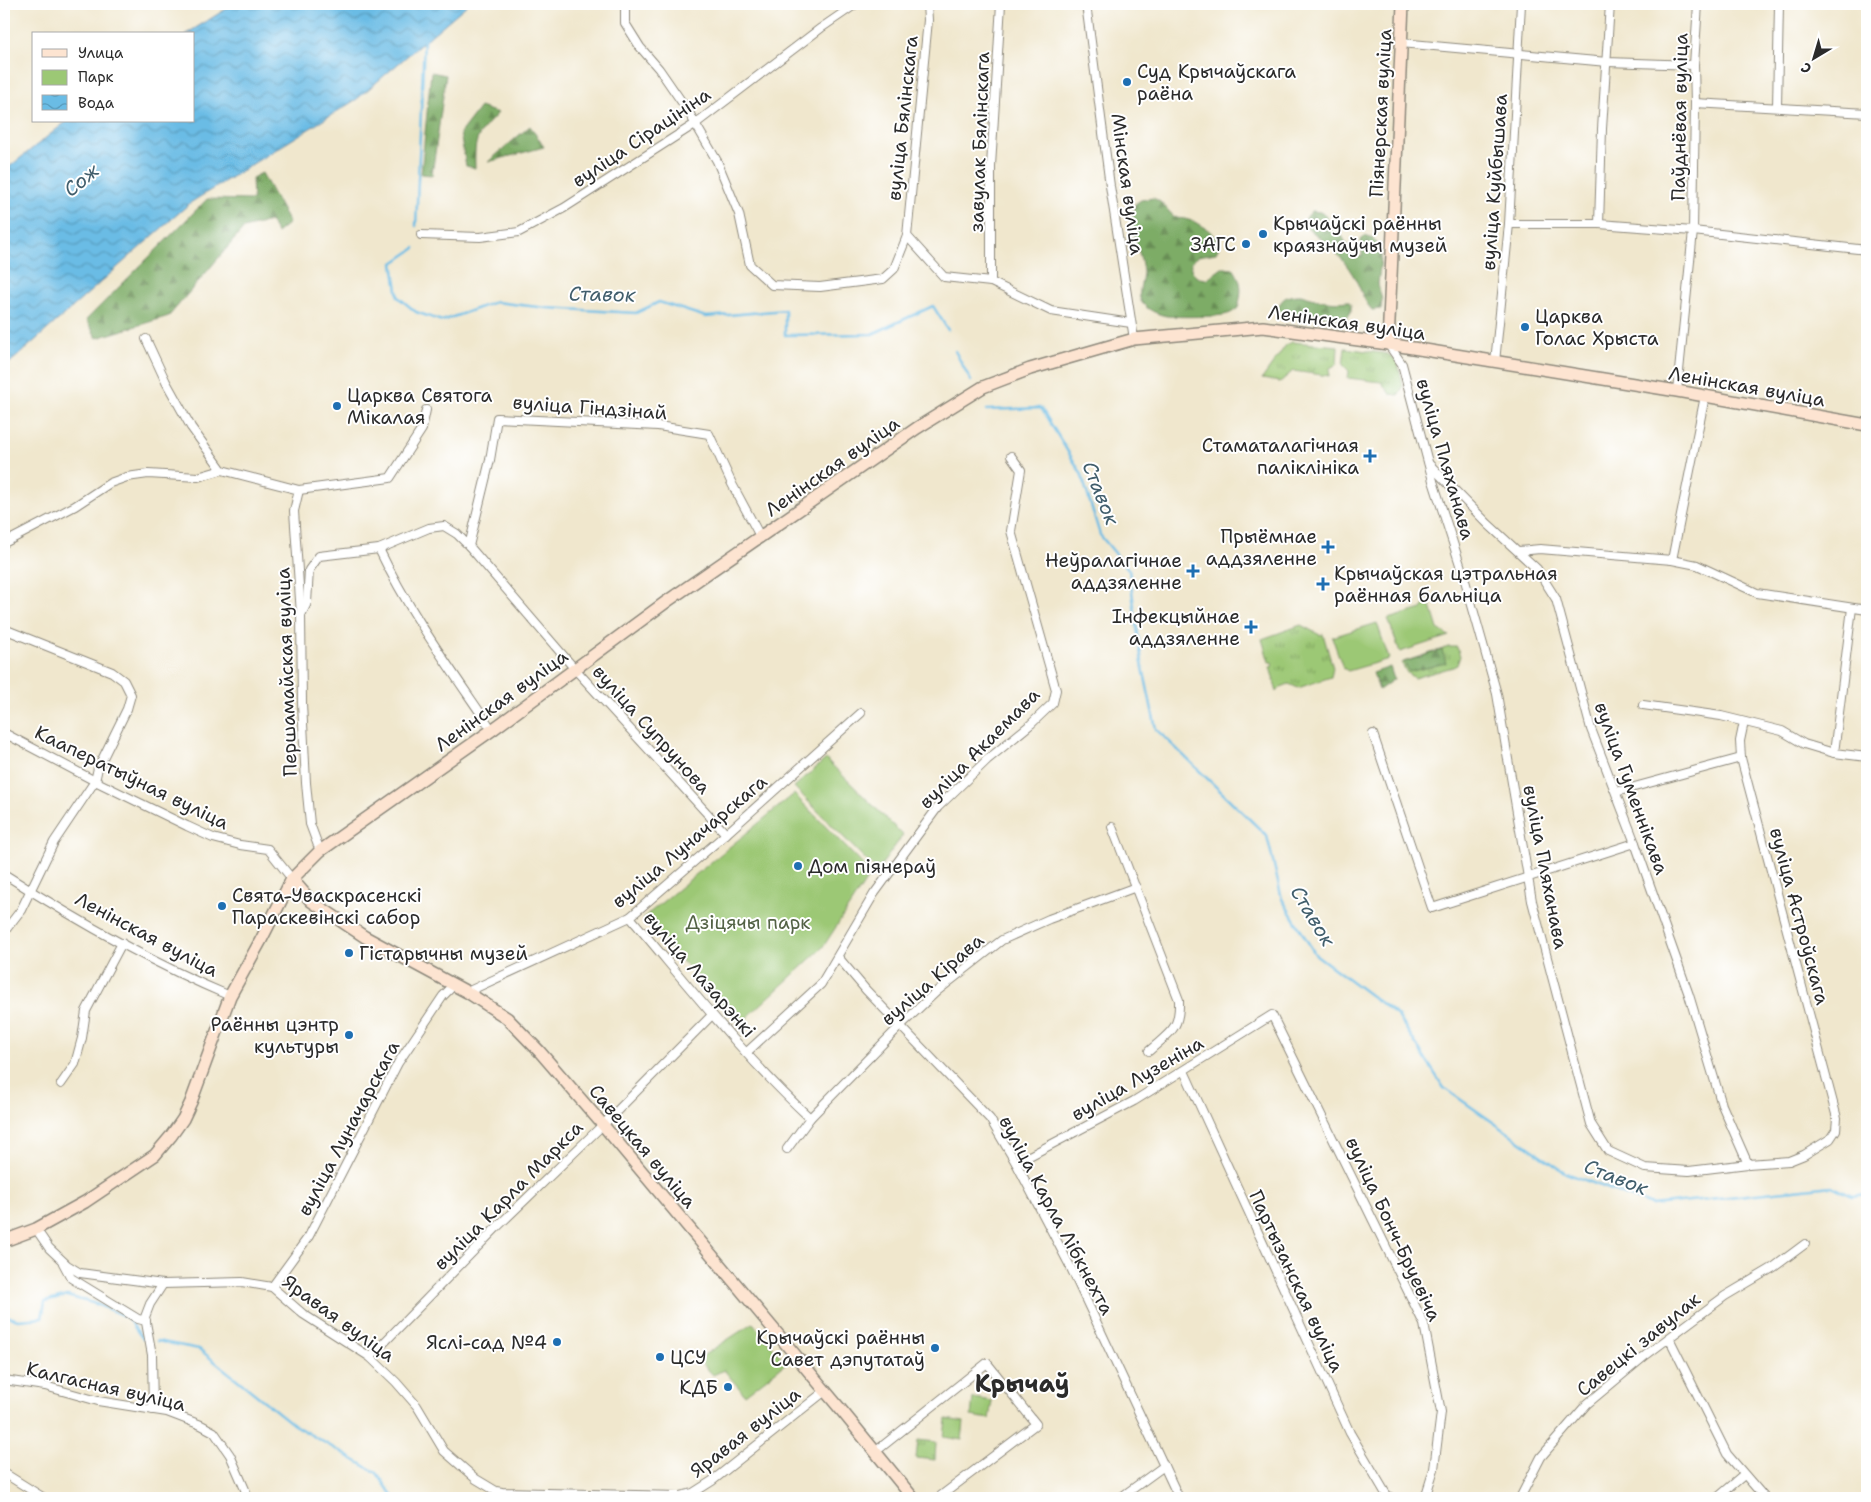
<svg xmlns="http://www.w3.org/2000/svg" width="1871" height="1502" font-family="'Shantell Sans',sans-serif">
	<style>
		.grass { fill: url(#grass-tufts); stroke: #647a50 }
		.forest { fill: url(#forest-firs); stroke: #546c48 }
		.park { fill: #9cc875; stroke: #647a50 }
		.water { fill: url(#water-waves); stroke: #4a7488 }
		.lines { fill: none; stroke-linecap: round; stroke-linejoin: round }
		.stream { stroke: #6abce5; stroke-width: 2.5 }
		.street-casing { stroke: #8e897c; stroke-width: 10 }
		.secondary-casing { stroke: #8e897c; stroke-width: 14 }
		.street { stroke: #fff; stroke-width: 8 }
		.secondary { stroke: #fde4d1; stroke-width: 11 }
		.poi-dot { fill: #1f6fb2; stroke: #fff; stroke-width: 2 }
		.labels { text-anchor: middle; stroke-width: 4; stroke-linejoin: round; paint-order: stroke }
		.poi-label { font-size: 19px; fill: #2b2b2b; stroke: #fff; text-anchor: start }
		.street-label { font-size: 19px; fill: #2b2b2b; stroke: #fff }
		.park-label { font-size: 19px; fill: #536245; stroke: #fff }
		.water-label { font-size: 20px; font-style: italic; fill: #415e6c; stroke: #fff }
		.district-label { font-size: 24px; font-weight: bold; fill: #2b2b2b; stroke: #fff }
	</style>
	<defs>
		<pattern id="grass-tufts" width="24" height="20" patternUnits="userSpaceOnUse" patternTransform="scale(1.25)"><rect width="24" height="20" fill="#9cc875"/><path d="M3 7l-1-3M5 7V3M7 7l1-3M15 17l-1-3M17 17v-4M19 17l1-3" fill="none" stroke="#7fa360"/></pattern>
		<pattern id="forest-firs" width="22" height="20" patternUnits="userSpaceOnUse" patternTransform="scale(1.25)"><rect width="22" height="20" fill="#7dac66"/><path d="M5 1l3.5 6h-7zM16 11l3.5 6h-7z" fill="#678c54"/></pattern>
		<pattern id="water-waves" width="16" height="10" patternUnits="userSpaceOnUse" patternTransform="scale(1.25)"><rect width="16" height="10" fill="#6abce5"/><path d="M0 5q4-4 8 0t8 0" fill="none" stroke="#5799ba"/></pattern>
	</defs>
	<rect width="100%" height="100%" fill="#fff"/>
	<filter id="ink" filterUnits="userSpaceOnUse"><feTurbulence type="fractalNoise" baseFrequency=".02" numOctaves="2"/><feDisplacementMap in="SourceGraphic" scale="10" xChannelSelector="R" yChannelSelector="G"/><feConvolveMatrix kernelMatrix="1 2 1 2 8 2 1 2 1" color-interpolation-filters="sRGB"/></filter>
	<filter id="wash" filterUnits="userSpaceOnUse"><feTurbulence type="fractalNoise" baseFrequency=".0096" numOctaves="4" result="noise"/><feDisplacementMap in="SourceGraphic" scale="20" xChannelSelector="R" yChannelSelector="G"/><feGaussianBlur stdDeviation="1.12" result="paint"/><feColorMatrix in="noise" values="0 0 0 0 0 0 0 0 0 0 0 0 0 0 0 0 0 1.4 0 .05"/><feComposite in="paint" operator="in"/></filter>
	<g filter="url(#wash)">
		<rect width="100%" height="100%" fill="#f0e7cd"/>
		<!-- grass -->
		<g class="grass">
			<polygon points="1292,342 1338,346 1337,364 1330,368 1329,376 1293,371 1280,382 1262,379 1286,345"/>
			<polygon points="1345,348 1388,354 1398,362 1403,386 1399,395 1390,394 1381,382 1348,378 1349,371 1343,365"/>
			<polygon points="1301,625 1320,635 1323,634 1333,668 1331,677 1298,688 1289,684 1281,687 1277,692 1270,667 1273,666 1272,662 1269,662 1262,639"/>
			<polygon points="1449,647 1457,647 1460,656 1457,665 1453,667 1414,678 1407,673 1402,664 1403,662"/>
			<polygon points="973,1398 992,1401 989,1419 971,1416"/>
			<polygon points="946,1419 964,1422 962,1440 944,1437"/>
			<polygon points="918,1440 936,1442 935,1460 916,1458"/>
		</g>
		<!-- forest -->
		<g class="forest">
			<polygon points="431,72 446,75 432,175 421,174"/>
			<path d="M480,107L498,113C477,136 474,136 475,168L466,166L460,133Z"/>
			<polygon points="530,126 544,147 488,162"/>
			<polygon points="262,173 289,223 277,233 270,221 244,228 169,316 97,338 86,320 207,199 253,200 252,178"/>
			<path d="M1153,198C1166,203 1168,214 1177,218C1180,219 1182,218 1185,219C1201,223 1215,231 1219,247L1216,253L1198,256L1191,262L1192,271L1198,278L1207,279L1222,268H1233C1243,283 1242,290 1238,308C1235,310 1232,313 1228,314C1221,317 1176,317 1167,316C1159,315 1145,309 1141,301C1137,294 1143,280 1143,271C1140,245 1127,234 1135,204L1141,200Z"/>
			<path d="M1312,211L1320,212L1326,216L1335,231L1342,236L1353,255L1362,257V251L1360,240L1365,236L1373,239L1382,250L1378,284L1382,300L1381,309L1372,310C1362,299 1361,288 1353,275C1342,256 1324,240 1306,227V218Z"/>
			<path d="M1301,295C1317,300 1331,303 1348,301L1351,305V312L1347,318L1304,314L1294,316L1282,313L1278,308C1282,296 1290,295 1301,295Z"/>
			<polygon points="1442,650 1446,663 1409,672 1404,662"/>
			<polygon points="1390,667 1394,679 1379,690 1373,673"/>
		</g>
		<!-- park -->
		<g class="park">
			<polygon points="1430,603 1438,629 1449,636 1400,652 1388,619 1422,609 1425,605"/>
			<polygon points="1377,623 1389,659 1348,671 1343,668 1332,637"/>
			<polygon points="826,759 903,835 877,871 794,787"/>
			<polygon points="794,794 871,873 823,947 740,1024 643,918"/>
			<polygon points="753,1323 786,1363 745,1395 724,1370 713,1375 698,1359"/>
		</g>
		<!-- water -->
		<polygon class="water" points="234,4 468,4 357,99 190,203 4,368 4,171 67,121 194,121 194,34 186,34"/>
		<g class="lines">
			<!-- stream -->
			<g class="stream">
				<polyline points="416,226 424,41"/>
				<polyline points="415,248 393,263 398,297 416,312 442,321 495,302 547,308 636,313 659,302 706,317 785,310 785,335 872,334 933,306 948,330"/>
				<polyline points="955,351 971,381"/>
				<polyline points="987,410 1041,408 1081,473 1100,535 1129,570 1142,663 1156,729 1267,836 1282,899 1315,954 1398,1016 1444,1088 1566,1173 1652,1205 1832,1186 1852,1196 1867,1194"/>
				<polyline points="4,1315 18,1320 42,1318 45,1302 67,1296 96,1304 127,1317 143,1339"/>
				<polyline points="157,1341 199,1349 294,1425 377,1473 394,1498"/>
			</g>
		</g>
	</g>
	<g filter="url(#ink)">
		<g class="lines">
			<defs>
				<g id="street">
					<polyline points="627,4 625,7 625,23 640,47 659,69 688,111 717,161 739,214 750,265 772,285 820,287 883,279 894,269 907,236 928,20 927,4"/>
					<polyline points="1086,4 1110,186 1134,339"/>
					<polyline points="1401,43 1607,62 1694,65"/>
					<polyline points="1695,103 1867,113"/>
					<polyline points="1777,107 1779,4"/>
					<polyline points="1509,224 1599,224 1693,231 1867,250"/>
					<polyline points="1599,224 1602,129 1610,4"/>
					<polyline points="421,235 480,237 519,232 564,208 695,124 821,28 856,4"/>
					<polyline points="907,236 944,277 991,282 1051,311 1131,323"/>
					<polyline points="991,282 991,166 1001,4"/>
					<polyline points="146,339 166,382 191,427 222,470"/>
					<polyline points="1388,344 1402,364 1433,481 1464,577 1497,694 1532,901 1591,1124 1608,1151 1645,1168 1689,1171 1748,1164 1789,1161 1804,1155 1830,1139 1836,1130 1837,1118 1741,758 1740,741 1744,722"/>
					<polyline points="1495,362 1509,224 1521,4"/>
					<polyline points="1677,391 1693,231 1695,103 1694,65 1698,4"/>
					<polyline points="1429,464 1488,524 1537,569 1556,599 1591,729 1635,843 1689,995 1722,1105 1748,1164"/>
					<polyline points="299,490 294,511 301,615 302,703 306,783 310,824 320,851"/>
					<polyline points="4,543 75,506 110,483 127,477 148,474 198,477 222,470 299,490 390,478 422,429 426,410"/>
					<polyline points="469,546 574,668 726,834"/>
					<path d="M379,549C410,614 452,671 492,730"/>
					<polyline points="1519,551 1540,549 1672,560 1697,565 1757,593 1867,610"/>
					<polyline points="1672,560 1705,396"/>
					<polyline points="301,615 307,603 309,570 319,556 379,549 429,528 444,526 457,534 469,546 490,460 497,418 658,426 709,434 732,484 761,538"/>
					<polyline points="4,629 112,672 124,681 131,695 127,709 98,768 95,781 54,842 21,910 4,932"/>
					<polyline points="1643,705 1721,716 1782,731 1804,744 1834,753 1867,757"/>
					<polyline points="4,733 95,781 187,826 213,838 240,845 268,849 292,879"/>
					<polyline points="1373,734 1432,908 1635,843"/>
					<polyline points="1834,753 1852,608"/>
					<polyline points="1616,792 1741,758"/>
					<path d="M1112,827L1179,1000C1180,1030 1170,1032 1149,1051"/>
					<path d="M4,874C76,920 151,963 230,996"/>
					<path d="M630,917C688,985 744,1057 810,1118"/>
					<polyline points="838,957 866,990 990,1119 1016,1163 1071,1268 1179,1498"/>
					<polyline points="467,992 630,917 726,834 861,713"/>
					<polyline points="747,1052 821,984 874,894 938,807 987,760 1031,724 1053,703 1056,690 1011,531 1021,470 1011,456"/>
					<polyline points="1184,1071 1350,1433 1386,1494 1391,1498"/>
					<polyline points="61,1084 75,1064 82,1038 86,1011 122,943"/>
					<polyline points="787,1149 810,1118 900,1026 937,991 1002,940 1049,919 1136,887"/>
					<polyline points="1016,1163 1134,1101 1272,1015 1424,1324 1441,1412 1434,1469 1425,1498"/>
					<polyline points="36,1229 49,1248 67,1265 80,1273 163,1284 242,1282 272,1287 303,1314 370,1357 396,1382 417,1406 444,1451 476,1479 496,1491 502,1492 680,1496 693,1493 712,1481 825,1391"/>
					<polyline points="63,1263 71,1278 138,1319 146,1321"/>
					<polyline points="272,1287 309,1236 398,1063 443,996 454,985"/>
					<polyline points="1669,1338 1727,1454 1765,1498"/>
					<polyline points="370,1357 496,1228 612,1116 712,1015"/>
					<polyline points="4,1380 45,1386 98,1401 167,1412 201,1425 214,1432 230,1455 247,1494 247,1498"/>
					<polyline points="153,1410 152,1355 145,1317 150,1304 163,1284"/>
					<polyline points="875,1452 987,1363 1036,1424 938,1498"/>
					<polyline points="4,1473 44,1498"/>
					<polyline points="1120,1498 1164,1466"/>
					<polyline points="1520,1498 1541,1457 1587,1404 1646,1355 1725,1296 1774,1267 1805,1244"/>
					<polyline points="1717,1498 1744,1475"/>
				</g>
				<g id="secondary">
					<polyline points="1388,344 1403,4"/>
					<polyline points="292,879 311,901 365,937 467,992 507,1018 540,1052 603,1125 842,1411 913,1498"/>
					<polyline points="4,1241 36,1229 85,1202 155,1155 171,1136 183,1119 191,1102 230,996 261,940 292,879 320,851 492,730 666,602 917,428 983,387 1030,369 1134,339 1263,327 1388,344 1677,391 1867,425"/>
				</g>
			</defs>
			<!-- street casing -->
			<use href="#street" class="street-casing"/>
			<!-- secondary casing -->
			<use href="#secondary" class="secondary-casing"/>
			<!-- street -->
			<use href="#street" class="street"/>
			<!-- secondary -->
			<use href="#secondary" class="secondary"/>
		</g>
	</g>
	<!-- markers -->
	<g class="poi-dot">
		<circle cx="1127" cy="82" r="5"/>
		<circle cx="1263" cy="234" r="5"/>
		<circle cx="1246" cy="244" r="5"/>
		<circle cx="1525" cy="327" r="5"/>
		<circle cx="337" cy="406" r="5"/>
		<path d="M1367.5 448.5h5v5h5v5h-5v5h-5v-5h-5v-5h5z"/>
		<path d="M1325.5 539.5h5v5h5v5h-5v5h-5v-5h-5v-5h5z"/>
		<path d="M1190.5 563.5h5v5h5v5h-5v5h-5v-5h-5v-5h5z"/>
		<path d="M1320.5 576.5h5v5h5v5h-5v5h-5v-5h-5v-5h5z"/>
		<path d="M1248.5 619.5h5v5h5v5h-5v5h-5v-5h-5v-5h5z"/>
		<circle cx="798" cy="866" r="5"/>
		<circle cx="222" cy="906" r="5"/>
		<circle cx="349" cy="953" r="5"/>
		<circle cx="349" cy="1035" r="5"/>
		<circle cx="557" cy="1342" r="5"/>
		<circle cx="935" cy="1348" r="5"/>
		<circle cx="660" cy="1357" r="5"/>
		<circle cx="728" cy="1387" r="5"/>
	</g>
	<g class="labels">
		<!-- poi labels -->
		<g class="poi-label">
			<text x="1137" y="78">Суд Крычаўскага<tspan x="1137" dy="22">раёна</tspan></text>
			<text x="1273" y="230">Крычаўскі раённы<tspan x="1273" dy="22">краязнаўчы музей</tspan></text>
			<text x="1236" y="251" text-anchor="end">ЗАГС</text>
			<text x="1535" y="323">Царква<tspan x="1535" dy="22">Голас Хрыста</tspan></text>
			<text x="347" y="402">Царква Святога<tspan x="347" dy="22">Мікалая</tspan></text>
			<text x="1359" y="452" text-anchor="end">Стаматалагічная<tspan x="1359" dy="22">паліклініка</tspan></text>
			<text x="1317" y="543" text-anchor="end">Прыёмнае<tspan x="1317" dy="22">аддзяленне</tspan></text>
			<text x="1182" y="567" text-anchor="end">Неўралагічнае<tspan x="1182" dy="22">аддзяленне</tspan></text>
			<text x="1334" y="580">Крычаўская цэтральная<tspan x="1334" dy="22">раённая бальніца</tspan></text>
			<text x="1240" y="623" text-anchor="end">Інфекцыйнае<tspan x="1240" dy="22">аддзяленне</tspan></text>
			<text x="808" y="873">Дом піянераў</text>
			<text x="232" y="902">Свята-Уваскрасенскі<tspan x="232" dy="22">Параскевінскі сабор</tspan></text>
			<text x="359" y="960">Гістарычны музей</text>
			<text x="339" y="1031" text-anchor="end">Раённы цэнтр<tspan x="339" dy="22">культуры</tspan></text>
			<text x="925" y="1344" text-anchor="end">Крычаўскі раённы<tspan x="925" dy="22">Савет дэпутатаў</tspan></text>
			<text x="547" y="1349" text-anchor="end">Яслі-сад №4</text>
			<text x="670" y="1364">ЦСУ</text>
			<text x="718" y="1394" text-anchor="end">КДБ</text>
		</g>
		<!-- street labels -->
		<g class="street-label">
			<text transform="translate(1380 113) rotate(-87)" y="7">Піянерская вуліца</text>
			<text transform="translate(1679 117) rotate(-89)" y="7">Паўднёвая вуліца</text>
			<text transform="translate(902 118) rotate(-84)" y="7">вуліца Бялінскага</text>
			<text transform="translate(641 137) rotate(-34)" y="7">вуліца Сірацініна</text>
			<text transform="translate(979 142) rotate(-88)" y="7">завулак Бялінскага</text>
			<text transform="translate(1494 182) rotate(-86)" y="7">вуліца Куйбышава</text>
			<text transform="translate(1128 184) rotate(82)" y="7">Мінская вуліца</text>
			<text transform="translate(1347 322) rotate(8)" y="7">Ленінская вуліца</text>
			<text transform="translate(1747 386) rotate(10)" y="7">Ленінская вуліца</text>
			<text transform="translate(590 407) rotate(4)" y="7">вуліца Гіндзінай</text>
			<text transform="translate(1446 459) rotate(74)" y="7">вуліца Пляханава</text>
			<text transform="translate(832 466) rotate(-35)" y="7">Ленінская вуліца</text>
			<text transform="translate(286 672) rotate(-92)" y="7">Першамайская вуліца</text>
			<text transform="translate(501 700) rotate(-36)" y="7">Ленінская вуліца</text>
			<text transform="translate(652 729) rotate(48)" y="7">вуліца Супрунова</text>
			<text transform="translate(979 748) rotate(-45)" y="7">вуліца Акаемава</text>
			<text transform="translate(132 777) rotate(26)" y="7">Кааператыўная вуліца</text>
			<text transform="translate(1632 788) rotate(70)" y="7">вуліца Гуменнікава</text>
			<text transform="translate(689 841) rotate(-40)" y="7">вуліца Луначарскага</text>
			<text transform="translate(1546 867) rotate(79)" y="7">вуліца Пляханава</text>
			<text transform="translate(1800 916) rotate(75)" y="7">вуліца Астроўскага</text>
			<text transform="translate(147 934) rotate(28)" y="7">Ленінская вуліца</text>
			<text transform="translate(700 974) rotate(49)" y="7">вуліца Лазарэнкі</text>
			<text transform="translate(932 979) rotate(-41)" y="7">вуліца Кірава</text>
			<text transform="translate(1137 1078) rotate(-30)" y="7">вуліца Лузеніна</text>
			<text transform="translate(348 1128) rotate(-62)" y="7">вуліца Луначарскага</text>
			<text transform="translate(643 1146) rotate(50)" y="7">Савецкая вуліца</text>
			<text transform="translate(508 1195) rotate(-45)" y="7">вуліца Карла Маркса</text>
			<text transform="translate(1057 1215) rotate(62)" y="7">вуліца Карла Лібкнехта</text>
			<text transform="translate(1394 1229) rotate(65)" y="7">вуліца Бонч-Бруевіча</text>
			<text transform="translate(1297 1281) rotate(65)" y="7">Партызанская вуліца</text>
			<text transform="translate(339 1318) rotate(36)" y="7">Яравая вуліца</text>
			<text transform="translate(1638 1344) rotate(-39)" y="7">Савецкі завулак</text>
			<text transform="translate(106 1386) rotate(13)" y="7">Калгасная вуліца</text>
			<text transform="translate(745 1432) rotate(-38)" y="7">Яравая вуліца</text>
		</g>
		<!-- park labels -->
		<g class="park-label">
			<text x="748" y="929">Дзіцячы парк</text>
		</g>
		<!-- water labels -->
		<g class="water-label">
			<text transform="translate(81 180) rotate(-40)" y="7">Сож</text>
			<text transform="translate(602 294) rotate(1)" y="7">Ставок</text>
			<text transform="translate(1101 493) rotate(68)" y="7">Ставок</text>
			<text transform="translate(1313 916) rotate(59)" y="7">Ставок</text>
			<text transform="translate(1616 1177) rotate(21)" y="7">Ставок</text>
		</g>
		<!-- district labels -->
		<g class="district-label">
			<text x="1022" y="1392">Крычаў</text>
		</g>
	</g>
	<!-- margin -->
	<rect width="1871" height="1502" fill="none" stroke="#fff" stroke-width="20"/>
	<!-- legend -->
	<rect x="32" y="32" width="162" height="90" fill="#ffffff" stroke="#aaaaaa"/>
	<rect x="42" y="49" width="25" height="8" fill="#fde4d1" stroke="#aaaaaa"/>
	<text x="78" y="58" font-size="15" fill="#2b2b2b">Улица</text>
	<rect x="42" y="70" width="25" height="15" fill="#9cc875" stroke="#aaaaaa"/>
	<text x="78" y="82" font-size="15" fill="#2b2b2b">Парк</text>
	<rect x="42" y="95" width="25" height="15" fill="url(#water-waves)" stroke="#aaaaaa"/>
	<text x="78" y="108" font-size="15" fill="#2b2b2b">Вода</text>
	<!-- north arrow -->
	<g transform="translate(1814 58) rotate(218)" stroke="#ffffff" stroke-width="4" paint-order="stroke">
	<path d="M0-4L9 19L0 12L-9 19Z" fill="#2b2b2b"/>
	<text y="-8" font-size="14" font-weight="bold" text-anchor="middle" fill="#2b2b2b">С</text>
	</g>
</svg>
